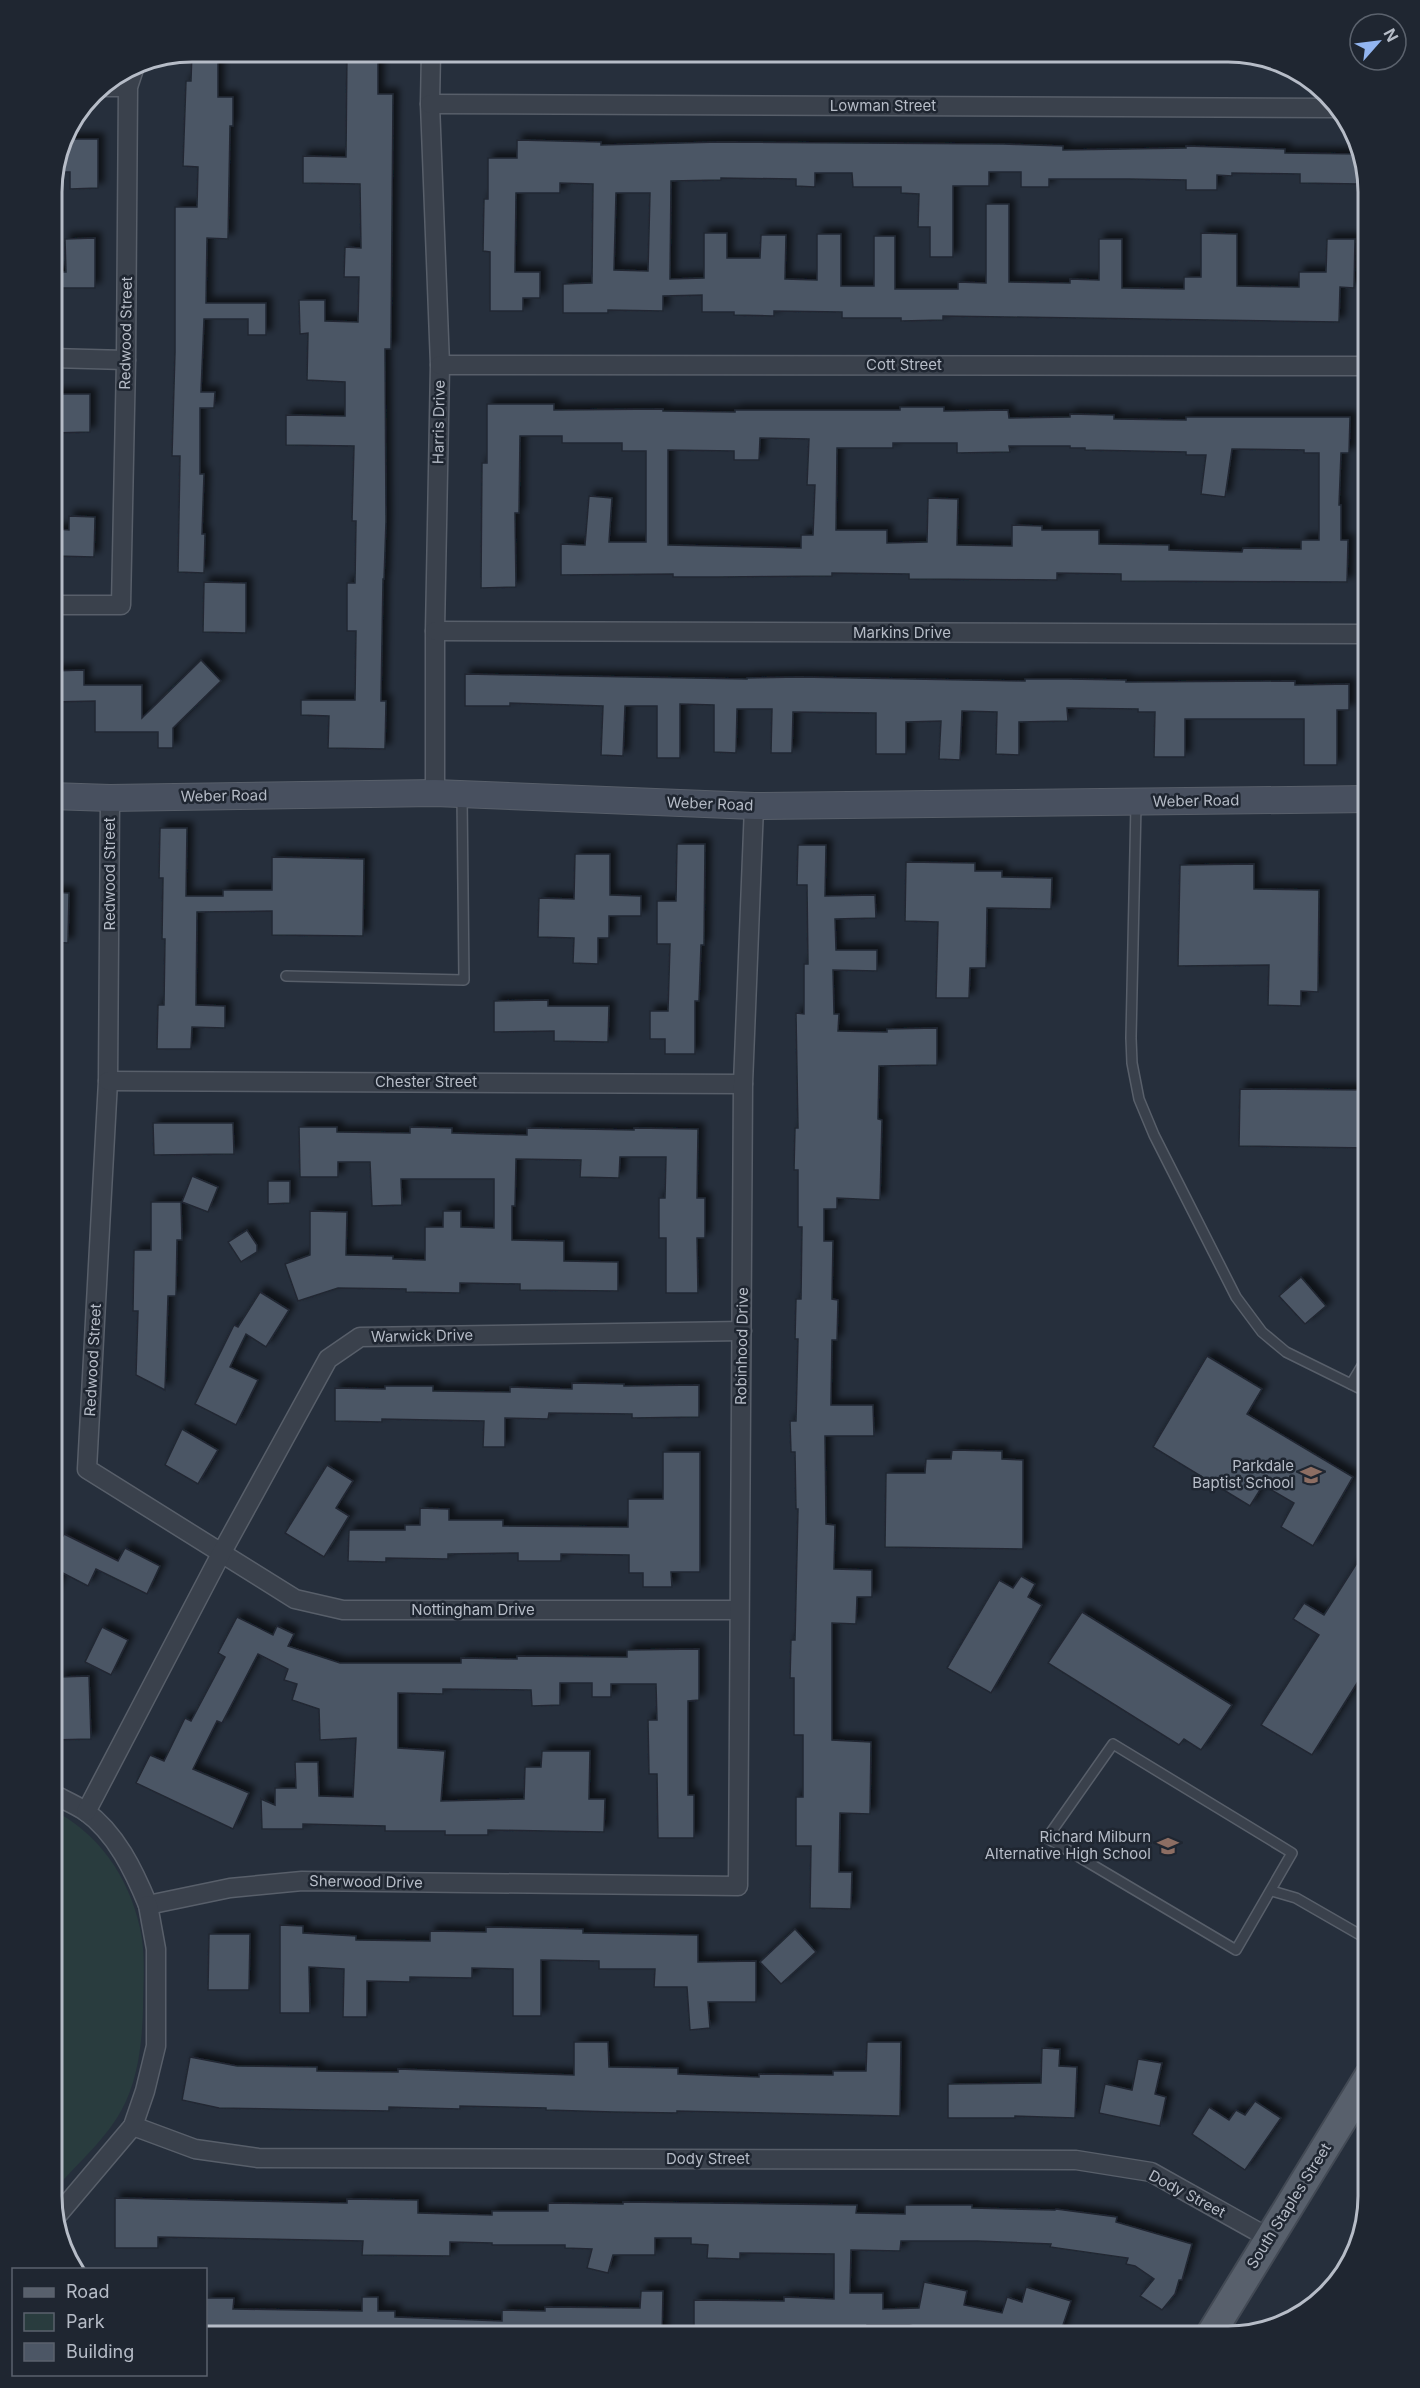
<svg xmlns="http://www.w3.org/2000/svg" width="1420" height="2388" font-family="Inter,sans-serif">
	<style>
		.green { fill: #293c3e }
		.building { fill: #4c5665; stroke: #212833; stroke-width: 1.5; fill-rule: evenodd; filter: url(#shadow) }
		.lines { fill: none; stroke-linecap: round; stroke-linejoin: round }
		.lane-casing { stroke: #585f6a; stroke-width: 12 }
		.street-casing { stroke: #585f6a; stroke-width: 21 }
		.secondary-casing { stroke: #585f6a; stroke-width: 28 }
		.primary-casing { stroke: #434a55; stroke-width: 32 }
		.lane { stroke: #3a414c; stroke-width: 9 }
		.street { stroke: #3a414c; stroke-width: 18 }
		.secondary { stroke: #48505f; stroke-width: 26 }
		.primary { stroke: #58606c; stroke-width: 28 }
		.labels { text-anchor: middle; stroke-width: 5; stroke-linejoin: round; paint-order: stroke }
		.street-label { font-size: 15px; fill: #b6bcc7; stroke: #1f2631 }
		.poi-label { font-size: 15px; fill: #b6bcc7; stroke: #1f2631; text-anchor: end }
		.rim { fill: none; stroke: #b6bcc7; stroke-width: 3 }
	</style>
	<defs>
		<filter id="shadow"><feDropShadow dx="5.5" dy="-5.5" stdDeviation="3" flood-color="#0009"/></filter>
	</defs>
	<rect width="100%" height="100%" fill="#262f3c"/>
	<!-- green -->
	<path class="green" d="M51,1809C98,1832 129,1877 140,1928C146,1954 143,1983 143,2010C142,2043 138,2081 121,2111C103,2143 74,2166 51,2194Z"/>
	<!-- building -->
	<g class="building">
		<polygon points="192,51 218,51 218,97 233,97 233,126 230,126 228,239 207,238 206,303 266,303 266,335 248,335 248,319 204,319 201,392 215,392 214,408 200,408 200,474 204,474 202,534 205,534 204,573 178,572 180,456 172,456 175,352 175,207 197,207 198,167 183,166 186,81 191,81"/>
		<polygon points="347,51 378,51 378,94 393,94 391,349 385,349 386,521 384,579 383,579 381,701 386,701 385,749 328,748 329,716 301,715 301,700 355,700 356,631 347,631 347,583 355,583 356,521 352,521 354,446 286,445 286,415 345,416 345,382 307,380 308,333 300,334 299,300 325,300 325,321 358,322 359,277 344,277 345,247 361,248 360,184 303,183 303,156 346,157"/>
		<polygon points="61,139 98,139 98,188 70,189 70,172 56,172 56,161"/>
		<path d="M517,140L601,142V145L720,142L1003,144L1063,146V150L1186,148V146L1285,149V153L1360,154V184L1300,183V174L1232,173V176L1217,175V190H1186V180L1129,179H1049V187H1021V172H989V186H953V257H930V227H918L919,194L901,193V187H853L852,173H815V187L796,186V179L721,178V180L671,181L670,279L704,278V233H727V258H760L761,235H786L785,279L817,280V234H841V286H874V236H895V289H958V282L986,283V204H1009V282L1070,283V279L1099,280V239H1122V288L1184,289V277H1201V233L1237,234V286L1299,287V272H1326L1327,239H1355L1354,288L1340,287L1339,322L943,316V320L901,321V318H842V312L774,311V316L734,315V312H702V295L663,296V311L608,310V313H563V284L592,283L593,184L560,183V193H516L515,272H540V298H523V311H490V252L483,251L484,199H488V158H517ZM616,193H650L648,271L614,270Z"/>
		<polygon points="95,238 95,288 51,288 51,272 66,272 65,239"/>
		<polygon points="52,394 90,394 90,432 52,433"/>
		<path d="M487,404H554V410L663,409V411L735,412V410H900V407H944V411L1008,410L1009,418L1070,417V414L1114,415V419L1186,420V417H1350L1349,453H1341L1339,505H1341V540H1348L1347,582L1121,581V574L1057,573V580L909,579V574L832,573V576L719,577H673V574L561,575V544L585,545L589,496L612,498L609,542H646V451H622V443H562V436H520L519,513H515L516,587L481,588L482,463H487ZM760,438L809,439L807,485H815L813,535H801V548L668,545V450L734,451V460H759ZM893,443H957V453L1010,452L1009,446H1070V448H1085V450L1186,452V455H1206L1201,494L1225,497L1232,449L1304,450V453H1319V540H1301V549L1243,548L1242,552L1169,550V545L1099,544V530H1042V526L1012,525V546L957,545L958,499L928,498L927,542L887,543V530H836L837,448H893Z"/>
		<polygon points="69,516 95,517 94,557 56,556 56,529 69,530"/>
		<polygon points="204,582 246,583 246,633 203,632"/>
		<polygon points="201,660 221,681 173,728 173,748 158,748 158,732 95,732 95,701 51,702 51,671 84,670 84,685 142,685 142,718"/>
		<polygon points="465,674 747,679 747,678 799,677 1025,681 1025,679 1067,679 1126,680 1126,682 1295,681 1295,685 1349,684 1349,710 1337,710 1337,765 1304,765 1304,719 1185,719 1185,757 1154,757 1155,712 1138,712 1138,709 1067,708 1068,721 1019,722 1019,755 996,754 997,712 962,711 960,760 939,759 941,721 906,722 906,754 876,754 876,713 793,712 792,753 771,753 772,709 737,709 736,753 714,752 714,705 680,704 680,758 657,758 657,706 625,706 623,756 601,755 603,706 510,703 510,706 465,706"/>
		<polygon points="160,828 187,828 186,896 223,896 223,890 272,890 272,857 364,859 363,936 272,935 272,911 197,912 196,1005 225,1006 225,1028 192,1027 191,1049 157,1049 158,1005 164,1005 165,939 162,939 163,878 159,878"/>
		<polygon points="677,844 705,844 704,945 701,945 699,1001 695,1001 695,1054 665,1054 665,1039 650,1039 650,1011 668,1011 670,944 657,944 657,901 676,901"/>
		<polygon points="798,845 826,845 825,896 875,895 876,918 835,919 836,950 877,950 877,971 833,970 834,1014 839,1014 838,1031 887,1032 887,1029 937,1028 937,1065 879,1066 878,1119 882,1120 880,1200 837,1198 837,1209 824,1209 824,1241 833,1241 832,1299 838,1300 837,1340 832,1340 831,1405 873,1405 874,1436 825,1436 826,1524 835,1525 834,1569 872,1570 872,1597 857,1597 856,1624 832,1623 832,1740 871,1742 870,1814 840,1813 839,1872 852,1872 851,1909 810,1908 811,1846 796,1846 796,1797 803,1797 803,1735 794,1735 794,1678 790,1678 791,1640 795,1640 798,1509 796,1509 795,1452 791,1452 790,1421 796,1421 798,1339 795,1339 796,1299 801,1299 802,1227 798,1227 798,1170 794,1170 795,1128 798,1128 796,1013 804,1014 804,964 808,964 807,885 797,885"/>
		<polygon points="575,854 610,854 610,895 641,896 641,916 609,916 609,938 598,938 598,964 573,963 574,938 538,937 539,898 574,899"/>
		<polygon points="906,862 975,863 975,871 1002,871 1002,877 1052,878 1051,909 987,908 986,968 970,968 969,998 936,998 938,922 905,921"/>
		<polygon points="1254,864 1254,889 1319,890 1318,992 1301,991 1301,1006 1268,1005 1269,965 1178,966 1180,865"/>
		<polygon points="51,892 69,893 68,943 51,942"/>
		<polygon points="548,1000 548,1006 609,1006 608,1042 554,1041 554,1031 494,1032 494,1001"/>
		<polygon points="1240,1089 1369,1090 1369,1148 1239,1146"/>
		<polygon points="153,1123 233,1123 234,1154 154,1155"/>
		<polygon points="299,1127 337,1127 337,1132 410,1133 410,1127 452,1128 452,1133 527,1135 527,1128 634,1130 634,1128 698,1129 697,1198 705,1198 705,1238 697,1238 698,1293 666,1293 666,1238 659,1238 659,1198 665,1198 666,1157 620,1157 619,1178 580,1177 581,1160 516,1159 515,1206 512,1206 512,1240 564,1241 564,1261 618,1262 618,1291 520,1290 520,1284 460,1283 460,1293 406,1292 406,1289 338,1288 298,1301 285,1264 310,1255 310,1211 347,1212 346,1255 393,1256 393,1259 425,1260 425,1227 443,1227 443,1211 461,1211 461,1227 494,1228 494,1179 401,1179 402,1205 372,1206 370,1162 338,1162 338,1177 300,1177"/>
		<polygon points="192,1176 218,1187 208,1212 182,1202"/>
		<polygon points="268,1181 290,1181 290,1203 268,1204"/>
		<polygon points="151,1202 181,1202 182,1240 177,1240 176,1296 168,1296 165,1390 136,1375 138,1311 133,1311 134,1250 151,1250"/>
		<polygon points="247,1230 257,1245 257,1252 241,1262 228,1242"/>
		<polygon points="1301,1277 1326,1306 1305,1324 1279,1296"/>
		<polygon points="260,1292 289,1310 266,1347 246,1334 230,1367 258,1380 236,1425 195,1404 234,1325 238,1327"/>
		<polygon points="1207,1356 1262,1389 1247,1414 1353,1477 1313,1546 1281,1527 1294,1503 1263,1485 1250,1506 1153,1447"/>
		<polygon points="572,1383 624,1384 624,1386 699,1385 699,1417 632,1418 632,1414 549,1413 548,1419 505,1418 505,1447 483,1447 484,1421 382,1419 382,1422 335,1421 335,1388 385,1389 385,1386 433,1386 433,1391 510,1392 510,1387 572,1389"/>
		<polygon points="182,1429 218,1450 198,1484 165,1465"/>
		<polygon points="952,1450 1002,1451 1002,1459 1023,1460 1023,1549 885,1547 886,1473 925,1473 926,1459 951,1459"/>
		<polygon points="663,1452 700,1452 700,1572 671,1572 672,1587 643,1587 643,1573 629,1573 629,1555 561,1554 561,1561 518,1561 518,1553 448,1554 448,1559 386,1558 386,1562 348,1561 349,1530 405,1530 405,1525 420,1525 420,1508 449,1509 449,1520 503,1520 503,1526 628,1527 628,1499 663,1499"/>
		<polygon points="327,1465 353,1481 336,1508 349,1516 324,1557 285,1533"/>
		<polygon points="64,1534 118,1561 125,1548 160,1566 147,1594 96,1569 88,1586 63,1573 51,1599 51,1560"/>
		<polygon points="1369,1544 1369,1664 1312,1755 1261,1725 1319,1635 1293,1619 1304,1603 1324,1615"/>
		<polygon points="1021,1576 1035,1584 1028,1597 1042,1605 991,1693 947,1668 999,1580 1013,1588"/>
		<polygon points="1082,1612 1232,1705 1201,1750 1184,1739 1179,1745 1048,1663"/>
		<polygon points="237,1617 273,1635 277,1626 294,1634 288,1646 340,1663 461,1663 461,1658 517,1659 517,1656 627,1657 627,1650 699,1649 699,1700 688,1701 688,1795 694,1795 694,1838 658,1838 657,1774 649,1774 648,1720 657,1720 656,1684 611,1684 611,1697 592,1697 592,1683 560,1683 560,1705 532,1706 531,1690 443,1689 443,1694 398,1693 398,1748 445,1751 441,1801 524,1799 525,1767 541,1767 542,1751 590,1751 589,1799 605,1799 604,1832 488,1830 488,1835 445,1835 445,1831 385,1831 385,1826 303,1824 303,1829 262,1829 261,1799 275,1805 275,1788 296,1788 295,1762 318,1762 319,1796 353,1797 356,1738 320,1740 319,1709 292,1700 297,1684 284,1680 288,1669 258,1654 222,1723 217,1721 193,1769 249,1793 233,1829 136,1783 150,1755 164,1761 185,1718 191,1721 225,1657 218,1653"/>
		<polygon points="102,1627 128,1640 111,1675 85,1662"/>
		<polygon points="89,1676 91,1739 51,1740 51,1709 61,1708 60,1677"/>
		<polygon points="280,1925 303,1926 303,1933 356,1936 356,1940 430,1941 430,1931 486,1932 486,1927 583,1929 583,1933 698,1935 698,1962 756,1961 756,2002 708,2002 710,2028 690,2030 687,1987 654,1987 655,1969 599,1969 599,1961 541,1960 541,2016 513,2016 513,1969 472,1968 472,1978 410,1977 410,1982 367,1981 367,2017 343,2017 344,1969 309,1967 310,2013 280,2013"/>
		<polygon points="795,1929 816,1952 781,1984 760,1962"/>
		<polygon points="209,1934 250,1934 249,1990 208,1990"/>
		<polygon points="574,2042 608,2042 609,2067 678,2068 678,2074 759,2077 759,2074 833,2075 833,2071 866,2071 867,2042 901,2042 900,2116 677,2111 677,2113 614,2112 546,2110 546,2108 460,2106 460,2109 389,2107 389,2111 323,2110 219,2108 182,2100 190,2057 237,2066 317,2067 317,2071 398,2072 398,2069 574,2075"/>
		<polygon points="1042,2048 1060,2049 1059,2066 1077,2067 1075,2118 1015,2116 1015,2118 948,2118 948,2084 1041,2083"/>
		<polygon points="1138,2059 1162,2063 1155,2094 1166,2097 1160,2126 1099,2113 1105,2084 1132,2090"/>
		<polygon points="1255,2101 1281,2118 1245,2170 1192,2134 1209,2107 1229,2120 1236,2110 1245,2115"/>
		<polygon points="115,2198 347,2203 347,2199 418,2200 418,2213 492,2215 492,2211 548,2211 548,2203 623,2204 623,2202 857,2205 856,2213 905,2214 905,2205 972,2205 972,2208 1055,2210 1056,2209 1117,2217 1116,2222 1192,2244 1182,2280 1179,2280 1175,2294 1162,2310 1140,2296 1154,2279 1135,2266 1126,2264 1128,2258 1050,2247 1051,2244 977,2241 901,2241 900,2251 851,2250 850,2293 883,2293 883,2309 919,2308 924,2282 967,2291 964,2305 1002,2313 1007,2297 1022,2302 1026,2287 1071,2301 1059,2337 928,2337 930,2329 909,2325 867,2325 867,2337 724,2337 724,2335 694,2334 694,2300 784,2301 784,2297 834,2299 834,2254 740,2253 740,2259 707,2258 708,2245 691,2244 691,2238 655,2238 655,2255 613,2255 608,2273 587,2268 592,2249 565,2248 565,2245 492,2245 492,2243 450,2242 450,2256 362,2255 363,2241 158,2237 158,2248 115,2248"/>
		<polygon points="641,2291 663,2291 662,2337 206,2337 206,2298 234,2298 233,2309 362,2311 362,2297 378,2297 378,2311 395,2311 395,2317 502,2321 502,2310 545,2311 545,2307 640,2308"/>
	</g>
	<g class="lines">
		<defs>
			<g id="lane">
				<polyline points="1136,804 1131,1038 1132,1063 1139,1099 1154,1135 1236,1297 1262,1332 1286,1352 1369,1393"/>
				<polyline points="286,976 464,980 462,796"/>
				<polyline points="1351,1384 1369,1354"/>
				<polygon points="1113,1744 1292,1853 1236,1950 1047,1838"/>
				<polyline points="1272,1891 1296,1898 1369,1940"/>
			</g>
			<g id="street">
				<polyline points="431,51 430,104 440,365 435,631 435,793"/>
				<polyline points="100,87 128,87"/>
				<polyline points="430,104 1336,108"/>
				<polyline points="51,358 126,360"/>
				<polyline points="440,365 1369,366"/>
				<polyline points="51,605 121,605 126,360 128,87 136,63"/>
				<polyline points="435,631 1369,634"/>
				<polyline points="110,798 108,1081 87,1469 295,1599 343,1610 739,1610"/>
				<polyline points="108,1081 743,1084"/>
				<path d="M51,1793C62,1799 74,1804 85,1811C116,1833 134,1871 148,1905L230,1888L302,1881L738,1886L743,1084L754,806"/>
				<polyline points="86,1812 222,1552 328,1359 360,1337 742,1331"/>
				<polyline points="133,2126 195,2149 258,2158 1076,2160 1151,2172 1269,2238"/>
				<polyline points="56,2217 133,2126 145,2091 156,2046 156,1949 148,1905"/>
			</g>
			<polyline id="secondary" points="51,796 110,798 435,793 754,806 1369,799"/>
			<polyline id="primary" points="1209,2337 1369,2076"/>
		</defs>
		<!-- lane casing -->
		<use href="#lane" class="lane-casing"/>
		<!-- street casing -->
		<use href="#street" class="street-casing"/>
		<!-- secondary casing -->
		<use href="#secondary" class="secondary-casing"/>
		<!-- primary casing -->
		<use href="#primary" class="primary-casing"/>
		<!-- lane -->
		<use href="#lane" class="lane"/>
		<!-- street -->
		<use href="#street" class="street"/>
		<!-- secondary -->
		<use href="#secondary" class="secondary"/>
		<!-- primary -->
		<use href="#primary" class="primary"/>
	</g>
	<!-- icons -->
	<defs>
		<symbol id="school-bare" viewBox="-9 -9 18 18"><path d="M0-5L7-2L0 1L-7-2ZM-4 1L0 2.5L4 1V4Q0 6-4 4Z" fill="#8d6e63" stroke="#1f2631" stroke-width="2.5" paint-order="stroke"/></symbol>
	</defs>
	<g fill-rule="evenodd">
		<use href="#school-bare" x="1296" y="1460" width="30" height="30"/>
		<use href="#school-bare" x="1153" y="1831" width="30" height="30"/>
	</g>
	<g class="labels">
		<!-- street labels -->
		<g class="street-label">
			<text x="883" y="111">Lowman Street</text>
			<text transform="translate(126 333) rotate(-89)" y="5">Redwood Street</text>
			<text x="904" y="370">Cott Street</text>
			<text transform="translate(439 422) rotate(-89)" y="5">Harris Drive</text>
			<text x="902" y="638">Markins Drive</text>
			<text transform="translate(224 796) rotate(-1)" y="5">Weber Road</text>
			<text transform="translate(1196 801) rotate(-1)" y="5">Weber Road</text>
			<text transform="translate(710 804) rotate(2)" y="5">Weber Road</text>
			<text transform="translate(110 874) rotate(-90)" y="5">Redwood Street</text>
			<text x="426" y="1087">Chester Street</text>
			<text transform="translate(422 1336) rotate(-1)" y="5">Warwick Drive</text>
			<text transform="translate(742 1346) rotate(-89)" y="5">Robinhood Drive</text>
			<text transform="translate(93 1360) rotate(-87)" y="5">Redwood Street</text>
			<text x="473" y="1615">Nottingham Drive</text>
			<text transform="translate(366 1882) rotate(1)" y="5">Sherwood Drive</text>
			<text x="708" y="2164">Dody Street</text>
			<text transform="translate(1187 2194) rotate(28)" y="5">Dody Street</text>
			<text transform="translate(1289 2206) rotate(-58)" y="5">South Staples Street</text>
		</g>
		<!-- poi labels -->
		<g class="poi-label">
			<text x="1294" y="1471">Parkdale<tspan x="1294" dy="17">Baptist School</tspan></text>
			<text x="1151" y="1842">Richard Milburn<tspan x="1151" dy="17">Alternative High School</tspan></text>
		</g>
	</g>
	<!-- crop -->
	<path d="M0 0H1420V2388H0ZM192 62H1228A130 130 0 0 1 1358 192V2196A130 130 0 0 1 1228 2326H192A130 130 0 0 1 62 2196V192A130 130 0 0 1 192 62Z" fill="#1f2631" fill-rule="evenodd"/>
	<path class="rim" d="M192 62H1228A130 130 0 0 1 1358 192V2196A130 130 0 0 1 1228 2326H192A130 130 0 0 1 62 2196V192A130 130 0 0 1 192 62Z"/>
	<!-- legend -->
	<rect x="12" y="2268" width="195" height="108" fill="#1f2631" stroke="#5b626d" stroke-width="1.5"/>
	<rect x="24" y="2288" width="30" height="9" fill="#58606c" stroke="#5b626d" stroke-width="1.5"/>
	<text x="66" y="2298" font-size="18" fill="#b6bcc7">Road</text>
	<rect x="24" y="2313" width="30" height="18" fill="#293c3e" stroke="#5b626d" stroke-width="1.5"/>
	<text x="66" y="2328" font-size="18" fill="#b6bcc7">Park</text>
	<rect x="24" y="2343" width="30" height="18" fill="#4c5665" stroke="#5b626d" stroke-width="1.5"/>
	<text x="66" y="2358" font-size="18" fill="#b6bcc7">Building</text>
	<!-- north arrow -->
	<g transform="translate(1378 42) rotate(62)"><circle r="28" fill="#1f2631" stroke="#5b626d" stroke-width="1.5"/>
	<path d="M0-4.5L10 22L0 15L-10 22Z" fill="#92b5f0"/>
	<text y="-9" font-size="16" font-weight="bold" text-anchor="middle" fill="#b6bcc7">N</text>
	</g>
</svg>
